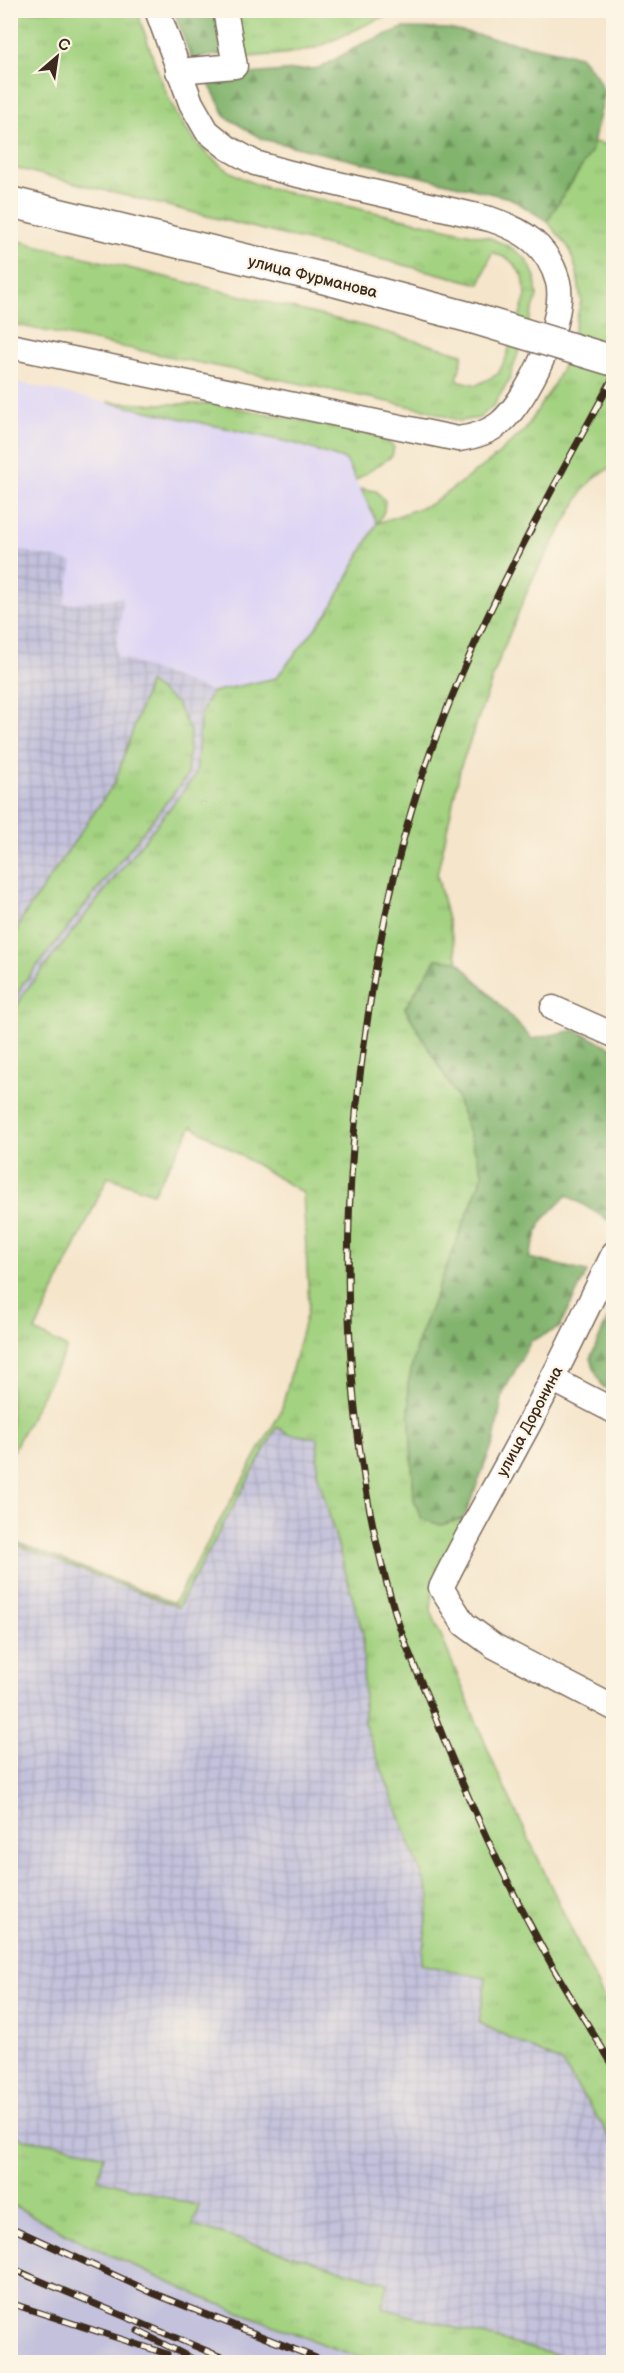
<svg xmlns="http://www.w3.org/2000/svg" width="624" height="2373" font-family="'Balsamiq Sans',sans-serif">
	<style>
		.built { fill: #ded5f5 }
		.industrial { fill: url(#industrial-grid) }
		.railway { fill: #c3c1db }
		.grass { fill: url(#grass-tufts); stroke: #6f7e4f; stroke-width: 1.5 }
		.forest { fill: url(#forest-firs); stroke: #5e6f46; stroke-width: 1.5 }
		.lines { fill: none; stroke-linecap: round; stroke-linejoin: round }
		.minor-casing { stroke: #7c6b5b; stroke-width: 27 }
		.major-casing { stroke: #7c6b5b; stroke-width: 33 }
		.minor { stroke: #fff; stroke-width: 24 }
		.major { stroke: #fff; stroke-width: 30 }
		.rail-casing { stroke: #3b2a1e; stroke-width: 7 }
		.rail { stroke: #fcf5e5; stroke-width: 4.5; stroke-dasharray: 14; stroke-linecap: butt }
		.major-bridge-casing { stroke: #7c6b5b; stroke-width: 33; stroke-linecap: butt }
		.major-bridge { stroke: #fff; stroke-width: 30 }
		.labels { text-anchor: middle; stroke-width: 4.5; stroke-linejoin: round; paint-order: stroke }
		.street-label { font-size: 16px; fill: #3b2a1e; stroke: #fcf5e5 }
	</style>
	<defs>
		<pattern id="industrial-grid" width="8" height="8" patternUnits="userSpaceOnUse" patternTransform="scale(1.5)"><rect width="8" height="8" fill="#c3c1db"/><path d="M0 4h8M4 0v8" fill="none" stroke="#a8a6bc"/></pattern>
		<pattern id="grass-tufts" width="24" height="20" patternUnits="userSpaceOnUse" patternTransform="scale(1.5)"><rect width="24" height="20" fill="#a3d280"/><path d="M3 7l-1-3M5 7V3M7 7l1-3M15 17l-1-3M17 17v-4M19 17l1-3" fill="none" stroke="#8db46e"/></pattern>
		<pattern id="forest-firs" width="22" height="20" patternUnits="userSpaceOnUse" patternTransform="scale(1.5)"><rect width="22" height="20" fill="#82b46e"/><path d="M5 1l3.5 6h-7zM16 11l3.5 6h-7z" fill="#6c935a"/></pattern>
	</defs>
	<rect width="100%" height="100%" fill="#fcf5e5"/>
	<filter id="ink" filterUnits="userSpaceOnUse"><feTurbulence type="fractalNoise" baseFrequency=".0167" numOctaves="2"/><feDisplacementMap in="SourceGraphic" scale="12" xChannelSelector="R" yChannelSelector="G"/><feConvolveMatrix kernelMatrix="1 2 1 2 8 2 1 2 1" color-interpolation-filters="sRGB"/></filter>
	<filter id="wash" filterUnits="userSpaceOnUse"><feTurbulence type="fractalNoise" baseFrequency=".008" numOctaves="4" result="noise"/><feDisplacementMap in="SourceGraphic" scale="24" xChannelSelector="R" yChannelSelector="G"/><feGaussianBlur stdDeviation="1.35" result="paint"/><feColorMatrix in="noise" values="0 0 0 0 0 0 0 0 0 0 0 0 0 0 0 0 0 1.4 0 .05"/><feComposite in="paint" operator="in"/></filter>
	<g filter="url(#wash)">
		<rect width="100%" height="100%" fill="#f5e5cb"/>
		<!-- built -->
		<polygon class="built" points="11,381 297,444 346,460 377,523 329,611 276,678 212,692 116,656 63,604 72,562 11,548"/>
		<!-- industrial -->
		<g class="industrial">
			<polygon points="11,548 73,562 64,604 123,597 116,656 212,692 201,713 196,775 24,993 11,1020"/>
			<polygon points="277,1427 290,1434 318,1438 317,1472 363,1634 364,1724 430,1896 421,1964 486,1978 479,2023 562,2063 613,2142 613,2362 577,2362 382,2308 388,2283 193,2226 199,2206 98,2179 104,2156 75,2147 24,2139 11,2133 10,1543 178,1607"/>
		</g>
		<!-- railway -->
		<polygon class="railway" points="10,2204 82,2242 330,2347 378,2362 11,2362"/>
		<!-- grass -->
		<g class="grass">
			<path d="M11,11H137C162,81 176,152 253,183C263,187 274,189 284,192L490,238L510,247L527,260L535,277L537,297L509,380L494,405L479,418L459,421L428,410L11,324V239L360,325L463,354L457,380L477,385L498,374L506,358L526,296L523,276L510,260L492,252L480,284L11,167Z"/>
			<path d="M233,11H412C374,14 345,39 311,49C291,55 262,55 241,58Z"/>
			<polygon points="594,142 613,146 613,466 595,477 584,489 532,580 502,652 461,766 437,875 458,961 436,959 405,1008 456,1095 483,1174 418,1340 408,1384 414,1501 422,1519 441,1525 464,1518 433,1584 431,1611 495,1767 613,2018 613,2142 562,2063 479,2023 486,1978 421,1964 430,1896 364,1723 363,1634 317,1472 318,1438 289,1434 277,1427 178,1607 11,1543 11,1540 174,1603 281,1411 309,1305 303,1193 192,1126 153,1193 108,1177 35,1331 67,1348 11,1455 11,1020 24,993 196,775 201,713 212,692 276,678 329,611 377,523 361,489 376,491 385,501 384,511 378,523 431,504 493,459 525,430 553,386 568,356 581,301 577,272 569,248 547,221 591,152"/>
			<polygon points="107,402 145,404 217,404 381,436 394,447 392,456 356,480 346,460 297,444"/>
			<polygon points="149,683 177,704 190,731 187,776 22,985 11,1006 11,949 21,920 115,782"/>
			<polygon points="10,2133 24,2139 75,2147 104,2156 98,2179 199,2206 193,2226 388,2283 382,2308 581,2362 378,2362 330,2347 201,2297 82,2242 11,2204"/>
		</g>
		<!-- forest -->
		<g class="forest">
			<polygon points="174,11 218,11 226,54 191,58"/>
			<polygon points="403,28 448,29 580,56 596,75 605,93 591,152 547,221 510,198 262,139 226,117 208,82 237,75 320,68 362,44"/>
			<polygon points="436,959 458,961 532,1039 575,1030 613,1048 613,1210 608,1220 567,1195 541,1222 529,1258 587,1272 559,1328 531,1341 503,1393 494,1441 464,1518 441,1525 422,1519 414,1500 408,1384 418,1340 483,1174 456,1095 405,1008"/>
			<polygon points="613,1307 614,1392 613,1392 602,1386 590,1359"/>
		</g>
	</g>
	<g filter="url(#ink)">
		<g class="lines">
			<defs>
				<g id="minor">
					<polyline points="178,71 235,66 225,10"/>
					<path d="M10,346L458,439C473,437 488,433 500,423C528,400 567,317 558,282C548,245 523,230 490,219L290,173L255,163L228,148L207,131L191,103L157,10"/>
					<polyline points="553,1008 614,1035"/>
					<path d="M614,1253C583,1316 553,1381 519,1442C493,1491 465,1538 441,1588L464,1624L494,1646L614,1708"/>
					<polyline points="552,1379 614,1411"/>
				</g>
				<polyline id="major" points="10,202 311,275 472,318"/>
			</defs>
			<!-- minor casing -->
			<use href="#minor" class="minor-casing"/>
			<!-- major casing -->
			<use href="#major" class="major-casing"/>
			<!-- minor -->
			<use href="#minor" class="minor"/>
			<!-- major -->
			<use href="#major" class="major"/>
			<defs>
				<g id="rail">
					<path d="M614,376C550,493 485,608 438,732C404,819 384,912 370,1003C339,1200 336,1420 395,1612C403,1641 416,1669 427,1696C460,1783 499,1869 544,1951C565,1990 590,2028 614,2067"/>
					<polyline points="10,2227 155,2294 326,2362"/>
					<polyline points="10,2267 31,2277"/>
					<polyline points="24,2274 233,2362"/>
					<polyline points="10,2303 167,2354"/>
					<polyline points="138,2331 199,2362"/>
					<polyline points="10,2361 13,2362"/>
				</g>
			</defs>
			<!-- rail casing -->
			<use href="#rail" class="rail-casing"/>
			<!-- rail -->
			<use href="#rail" class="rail"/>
			<defs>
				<polyline id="major-bridge" points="472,318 614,361"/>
			</defs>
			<!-- major-bridge casing -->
			<use href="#major-bridge" class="major-bridge-casing"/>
			<!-- major-bridge -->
			<use href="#major-bridge" class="major-bridge"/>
		</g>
	</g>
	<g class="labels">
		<!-- street labels -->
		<g class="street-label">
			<text transform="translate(313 276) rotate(14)" y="6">улица Фурманова</text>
			<text transform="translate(529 1421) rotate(-62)" y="6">улица Доронина</text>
		</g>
	</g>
	<!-- margin -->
	<rect width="624" height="2373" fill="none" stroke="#fcf5e5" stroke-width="36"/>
	<!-- north arrow -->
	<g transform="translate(57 57) rotate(29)" stroke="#fcf5e5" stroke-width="4.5" paint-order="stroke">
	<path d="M0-4.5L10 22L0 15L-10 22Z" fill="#3b2a1e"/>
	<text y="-9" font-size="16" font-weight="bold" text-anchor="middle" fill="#3b2a1e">С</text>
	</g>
</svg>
